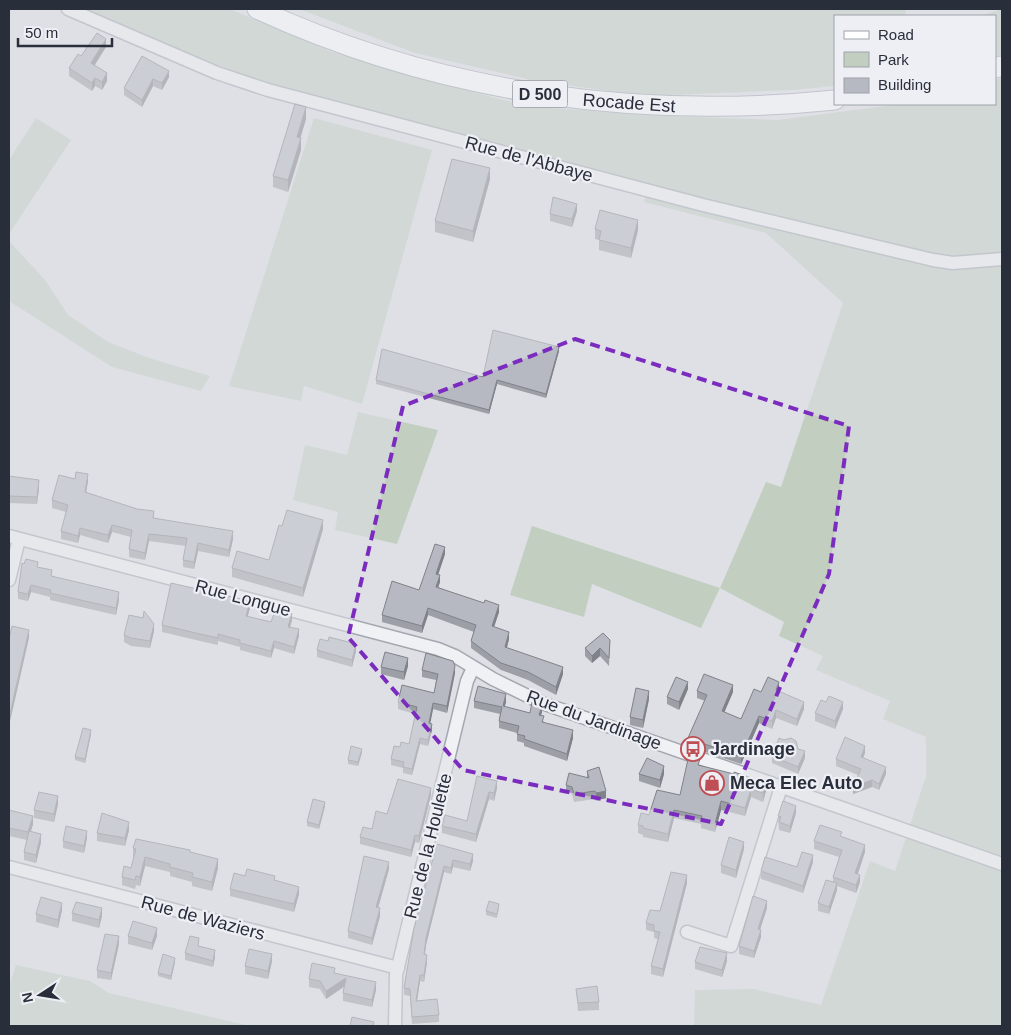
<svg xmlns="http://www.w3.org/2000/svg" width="1011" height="1035" font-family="Arial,sans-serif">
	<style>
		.green { fill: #c2cfc0 }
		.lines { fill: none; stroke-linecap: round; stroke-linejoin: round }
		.minor-casing { stroke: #a4a7af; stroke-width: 15 }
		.primary-casing { stroke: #9ea4b0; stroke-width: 21 }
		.minor { stroke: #f0f1f4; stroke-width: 12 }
		.primary { stroke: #fff; stroke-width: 19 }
		.wall { fill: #9d9fa7 }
		.shaded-wall { fill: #7f8288 }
		.building { fill: #b6b9c2; stroke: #7f8288 }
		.marked { fill: none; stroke: #7b2cbf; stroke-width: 4; stroke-dasharray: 10 6; stroke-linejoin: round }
		.labels { text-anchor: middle; stroke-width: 4.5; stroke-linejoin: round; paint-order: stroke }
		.shield { fill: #edeff4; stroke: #646872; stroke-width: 1 }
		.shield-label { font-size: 16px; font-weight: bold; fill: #292e3b }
		.street-label { font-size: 18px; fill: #292e3b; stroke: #edeff4 }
		.poi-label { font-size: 18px; font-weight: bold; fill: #292e3b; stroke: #edeff4; text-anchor: start }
	</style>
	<rect width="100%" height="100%" fill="#dee0e6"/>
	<!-- green -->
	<g class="green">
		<polygon points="82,9 230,9 329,51 440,84 528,106 646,115 778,120 901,104 995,104 995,80 1002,78 1002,1026 694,1026 695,990 754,989 821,1005 870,861 895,871 926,776 926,737 883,719 890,701 816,670 823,656 779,636 784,622 720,588 701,628 592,584 584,617 510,595 532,526 720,588 766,482 781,487 843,303 766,233 644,202 649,183 266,85"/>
		<polygon points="299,9 905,9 906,16 835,16 835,86 793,90 645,96 531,80 415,53"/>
		<polygon points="1002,9 1002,55 995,58 995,16 980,16"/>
		<polygon points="36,118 71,140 9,234 9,160"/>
		<polygon points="314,118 432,150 362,404 304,386 301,401 229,386"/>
		<polygon points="9,241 45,280 68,315 108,342 149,358 210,376 201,391 112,367 9,301"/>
		<polygon points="358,412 438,430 397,544 335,530 338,512 293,500 305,445 347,455"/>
		<polygon points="16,965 90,981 109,993 250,1026 9,1026 9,986"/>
	</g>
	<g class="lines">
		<defs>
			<g id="minor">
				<polyline points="68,9 217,73 268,90 703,205 933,260 953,263 1002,259"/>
				<polyline points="9,536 438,649 455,656 493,679 542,703 1002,864"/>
				<polyline points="9,580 19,539"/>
				<polyline points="9,867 398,968"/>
				<polyline points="687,932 731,946 781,787"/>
				<polyline points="395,1026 396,975 467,681 473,668"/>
			</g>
			<g id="primary">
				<path d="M257,9C439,93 636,120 835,100"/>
				<polyline points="995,68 1002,66"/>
			</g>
		</defs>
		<!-- minor casing -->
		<use href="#minor" class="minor-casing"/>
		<!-- primary casing -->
		<use href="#primary" class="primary-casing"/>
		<!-- minor -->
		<use href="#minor" class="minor"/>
		<!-- primary -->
		<use href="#primary" class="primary"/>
	</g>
	<!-- wall -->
	<g class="wall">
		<polygon points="106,47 95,65 107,81 102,90 95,86 92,91 69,76 69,68 81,56"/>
		<polygon points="142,56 169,77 162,90 153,86 142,107 124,95 124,88"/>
		<polygon points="306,119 300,138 301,150 288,192 273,187 273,176"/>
		<polygon points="490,179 473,242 435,232 435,221"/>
		<polygon points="577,211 572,227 550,221 550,214"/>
		<polygon points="595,229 638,230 631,258 599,250 599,240 595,239"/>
		<polygon points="559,351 546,398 497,384 489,414 376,384 376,380 483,377"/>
		<polygon points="9,476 39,488 37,504 9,503"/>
		<polygon points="75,479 88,481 86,492 154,518 233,539 229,557 198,551 194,569 183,567 183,560 186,546 149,541 145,560 129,557 129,549 131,537 112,532 108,543 80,535 78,543 61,539 61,531 66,512 52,508 52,500"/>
		<polygon points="282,526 323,529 303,597 232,577 232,568 269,560"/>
		<polygon points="445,554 438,575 440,582 438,587 499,612 494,627 509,639 507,648 563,674 556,695 528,680 501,670 471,648 471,641 474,632 428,615 422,633 382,622 382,615 419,590"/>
		<polygon points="38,567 52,577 119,600 116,615 50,600 50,597 31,592 28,601 18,599 18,592"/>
		<polygon points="250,608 247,617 271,622 292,620 290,627 299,636 294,654 274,648 271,658 240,650 240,647 218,641 218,645 200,641 162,632 162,625"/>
		<polygon points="154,631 150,648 131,646 124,642 124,635"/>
		<polygon points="610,640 609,666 600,656 592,663 585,656 585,648"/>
		<polygon points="328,641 356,651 352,667 317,657 317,650"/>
		<polygon points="408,666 404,680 381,674 381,667"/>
		<polygon points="422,670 455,673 447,713 433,709 430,723 432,730 428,746 420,744 412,775 403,773 403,768 391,765 391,759 400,747 409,744 415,714 398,709 398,702 434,693 436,680 422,677"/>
		<polygon points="688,689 679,710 667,704 667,697"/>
		<polygon points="779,689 778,691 804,709 797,726 776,718 772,729 759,723 741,764 688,746 688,738 705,701 697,698 697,691 733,692 724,712 741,719 761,692"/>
		<polygon points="649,699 643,728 630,725 630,717"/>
		<polygon points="474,701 506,702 504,707 530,713 542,712 541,715 544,723 573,738 567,761 524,746 524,743 517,741 517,733 499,728 499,721 500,714 474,708"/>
		<polygon points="843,709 835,729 815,721 815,713"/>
		<polygon points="91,734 85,763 75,760 75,757"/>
		<polygon points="798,749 805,758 798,774 772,763 772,756"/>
		<polygon points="362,752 358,766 348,764 348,760"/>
		<polygon points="865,753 863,758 886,774 879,790 872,787 853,794 858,775 836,766 836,759"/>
		<polygon points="700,765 766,791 763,802 751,797 745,816 721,810 715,832 701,828 701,824 674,818 668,842 643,837 643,835 638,833 638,825 649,815 680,795"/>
		<polygon points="587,771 606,798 596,801 595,799 574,802 572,794 566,792 566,785 587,777"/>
		<polygon points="639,774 664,774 660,788 639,781"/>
		<polygon points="477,776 497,788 494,801 489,799 476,842 442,833 442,826 467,821"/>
		<polygon points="431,795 419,843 415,842 411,857 360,844 360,837 372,829 387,814"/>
		<polygon points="58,804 54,822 34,818 34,810"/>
		<polygon points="325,806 319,829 307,826 307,822"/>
		<polygon points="9,810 33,824 31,831 41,842 36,863 24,860 24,852 27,840 9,836"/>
		<polygon points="796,813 790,833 779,830 778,816"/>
		<polygon points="129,830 125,846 97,841 97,833"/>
		<polygon points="842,837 865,852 858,874 860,882 856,893 837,886 837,890 829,914 818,911 818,903 833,882 833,877 839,857 814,849 814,841"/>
		<polygon points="87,838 84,853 63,848 63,841"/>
		<polygon points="437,844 473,861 470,871 453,867 451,874 444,872 426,945 425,954 427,962 424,982 420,981 417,1001 439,1015 439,1022 412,1024 410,996 404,995 404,988"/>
		<polygon points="133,848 190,852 218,868 212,891 192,886 192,882 170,876 170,872 145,866 140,886 136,885 135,889 122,885 122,877 131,868 134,857 133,857"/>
		<polygon points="744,849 736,878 721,873 721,865"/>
		<polygon points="813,862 803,893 761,879 761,871 797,867"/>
		<polygon points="389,869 378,908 380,916 372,945 348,938 348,931"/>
		<polygon points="245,876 275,881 299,894 294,912 230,896 230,889"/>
		<polygon points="687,883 663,977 651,974 651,966 658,939 654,938 654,932 646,930 646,923 660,911"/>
		<polygon points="499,908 497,918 486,915 486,911"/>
		<polygon points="767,908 760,929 761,937 754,958 739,954 739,946"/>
		<polygon points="62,910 58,928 36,922 36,914"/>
		<polygon points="72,913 102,916 99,928 72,921"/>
		<polygon points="128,936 157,936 152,950 128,944"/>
		<polygon points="119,944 111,980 97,978 97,970"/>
		<polygon points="199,946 215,957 213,967 185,960 185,953"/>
		<polygon points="272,961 268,979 245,974 245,966"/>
		<polygon points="727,961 722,977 695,969 695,962"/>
		<polygon points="175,962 171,980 158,976 158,973"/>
		<polygon points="335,973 376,990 372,1007 343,1001 343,993 344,987 326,999 320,989 309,987 309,979"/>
		<polygon points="576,989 599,1002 599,1010 578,1011"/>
	</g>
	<!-- shaded-wall -->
	<g class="shaded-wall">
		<polygon points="106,39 106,47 91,70 91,63"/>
		<polygon points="169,71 169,77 162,90 162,83"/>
		<polygon points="107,73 107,81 102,90 102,82"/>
		<polygon points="95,78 95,86 92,91 92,83"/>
		<polygon points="153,79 153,86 142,107 142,100"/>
		<polygon points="306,107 306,119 297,149 297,137"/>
		<polygon points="301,138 301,150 288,192 288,180"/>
		<polygon points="490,168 490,179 473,242 473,231"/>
		<polygon points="577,204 577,211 572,227 572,219"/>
		<polygon points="638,220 638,230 631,258 631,248"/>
		<polygon points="559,347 559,351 546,398 546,394"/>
		<polygon points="497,380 497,384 489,414 489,410"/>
		<polygon points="88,474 88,481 85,499 85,492"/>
		<polygon points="39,480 39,488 37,504 37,497"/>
		<polygon points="323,520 323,529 303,597 303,588"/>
		<polygon points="112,525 112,532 108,543 108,535"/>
		<polygon points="80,528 80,535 78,543 78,536"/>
		<polygon points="233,531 233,539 229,557 229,550"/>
		<polygon points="149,534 149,541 145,560 145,553"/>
		<polygon points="198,543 198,551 194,569 194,562"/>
		<polygon points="445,547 445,554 436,581 436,574"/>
		<polygon points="440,575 440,582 436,594 436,587"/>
		<polygon points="31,585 31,592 28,601 28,594"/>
		<polygon points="119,592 119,600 116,615 116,608"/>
		<polygon points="250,601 250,608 246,623 246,616"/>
		<polygon points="499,605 499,612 492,633 492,626"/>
		<polygon points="428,608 428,615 422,633 422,626"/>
		<polygon points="292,613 292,620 288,634 288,627"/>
		<polygon points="154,624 154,631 150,648 150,641"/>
		<polygon points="299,629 299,636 294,654 294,647"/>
		<polygon points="29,630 29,638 9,726 9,718"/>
		<polygon points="509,632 509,639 505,654 505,647"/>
		<polygon points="274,641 274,648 271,658 271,651"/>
		<polygon points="356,644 356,651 352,667 352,660"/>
		<polygon points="600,648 600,656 592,663 592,656"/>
		<polygon points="408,658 408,666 404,680 404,672"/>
		<polygon points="455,666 455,673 447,713 447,706"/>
		<polygon points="563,667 563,674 556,695 556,687"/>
		<polygon points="688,682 688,689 679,710 679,702"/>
		<polygon points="779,682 779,689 776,697 776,690"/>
		<polygon points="733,685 733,692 722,718 722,711"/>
		<polygon points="649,691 649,699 643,728 643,720"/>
		<polygon points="506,694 506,702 503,714 503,706"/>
		<polygon points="804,702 804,709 797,726 797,719"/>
		<polygon points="843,702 843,709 835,729 835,721"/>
		<polygon points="433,703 433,709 429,730 429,723"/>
		<polygon points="542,705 542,712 539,722 539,715"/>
		<polygon points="776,710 776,718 772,729 772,721"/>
		<polygon points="759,716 759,723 741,764 741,757"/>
		<polygon points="432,724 432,730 428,746 428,740"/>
		<polygon points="91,730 91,734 85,763 85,759"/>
		<polygon points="573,730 573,738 567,761 567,754"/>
		<polygon points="420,738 420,744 412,775 412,769"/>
		<polygon points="865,746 865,753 861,763 861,757"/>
		<polygon points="362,749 362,752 358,766 358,762"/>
		<polygon points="805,751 805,758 798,774 798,767"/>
		<polygon points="664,766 664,774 660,788 660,780"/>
		<polygon points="886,767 886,774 879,790 879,784"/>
		<polygon points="872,780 872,787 853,794 853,787"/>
		<polygon points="497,781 497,788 494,801 494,793"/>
		<polygon points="766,783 766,791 763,802 763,793"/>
		<polygon points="431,788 431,795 419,843 419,836"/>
		<polygon points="751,789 751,797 745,816 745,808"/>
		<polygon points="606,791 606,798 596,801 596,793"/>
		<polygon points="489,792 489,799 476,842 476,834"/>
		<polygon points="58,796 58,804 54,822 54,814"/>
		<polygon points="721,801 721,810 715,832 715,824"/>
		<polygon points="325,802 325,806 319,829 319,825"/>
		<polygon points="796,806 796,813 790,833 790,826"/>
		<polygon points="674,810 674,818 668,842 668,834"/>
		<polygon points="33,816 33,824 28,840 28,832"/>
		<polygon points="129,822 129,830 125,846 125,838"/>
		<polygon points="87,831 87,838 84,853 84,846"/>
		<polygon points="41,834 41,842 36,863 36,855"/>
		<polygon points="415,835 415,842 411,857 411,850"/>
		<polygon points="744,842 744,849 736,878 736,870"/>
		<polygon points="865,845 865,852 855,881 855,873"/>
		<polygon points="473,854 473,861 470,871 470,864"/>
		<polygon points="813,855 813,862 803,893 803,886"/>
		<polygon points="145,857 145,866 140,886 140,877"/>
		<polygon points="218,859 218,868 212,891 212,882"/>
		<polygon points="453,860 453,867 451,874 451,868"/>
		<polygon points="389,862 389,869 376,915 376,907"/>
		<polygon points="444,866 444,872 426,945 424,961 426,938"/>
		<polygon points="687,875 687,883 663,977 663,969"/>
		<polygon points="860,875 860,882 856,893 856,885"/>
		<polygon points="837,883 837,890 829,914 829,907"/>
		<polygon points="299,887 299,894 294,912 294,904"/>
		<polygon points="767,901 767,908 758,936 758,929"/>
		<polygon points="62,903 62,910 58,928 58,920"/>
		<polygon points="102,908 102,916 99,928 99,920"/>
		<polygon points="380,908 380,916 372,945 372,938"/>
		<polygon points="157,928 157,936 152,950 152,943"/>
		<polygon points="761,930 761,937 754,958 754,951"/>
		<polygon points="119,936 119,944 111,980 111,973"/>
		<polygon points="215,950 215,957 213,967 213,961"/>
		<polygon points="727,953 727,961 722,977 722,970"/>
		<polygon points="272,954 272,961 268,979 268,971"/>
		<polygon points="427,955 427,962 424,982 424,975"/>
		<polygon points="175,958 175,962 171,980 171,976"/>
		<polygon points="420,975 420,981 416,1007 416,1001"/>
		<polygon points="346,978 346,985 326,999 326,991"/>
		<polygon points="376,982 376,990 372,1007 372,1000"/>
	</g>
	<!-- building -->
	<g class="building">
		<polygon points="97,33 106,39 91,63 107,73 102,82 95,78 92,83 69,68 78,54 81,56"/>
		<polygon points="142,56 169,71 162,83 153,79 142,100 124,88"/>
		<polygon points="295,104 306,107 297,137 301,138 288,180 273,176"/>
		<polygon points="452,159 490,168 473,231 435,221"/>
		<polygon points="553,197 577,204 572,219 550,214"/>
		<polygon points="600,210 638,220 631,248 599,240 601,231 595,229"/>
		<polygon points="493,330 559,347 546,394 497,380 489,410 376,380 382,349 483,377"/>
		<polygon points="76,472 88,474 85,492 137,509 154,511 153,518 233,531 229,550 198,543 194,562 183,560 187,538 149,534 145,553 129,549 132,530 112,525 108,535 80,528 78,536 61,531 68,505 52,500 59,475 75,479"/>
		<polygon points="9,476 39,480 37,497 9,496"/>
		<polygon points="287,510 323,520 303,588 232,568 237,551 269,560 279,525 282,526"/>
		<polygon points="435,544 445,547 436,574 440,575 436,587 484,603 485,600 499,605 492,626 509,632 505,647 563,667 556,687 528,672 501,663 471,641 476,625 428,608 422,626 382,615 392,581 419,590"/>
		<polygon points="26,559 38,562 37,567 52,570 51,576 119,592 116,608 50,593 51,590 31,585 28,594 18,592 22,563 24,564"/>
		<polygon points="171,583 250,601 246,616 271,622 276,608 292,613 288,627 299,629 294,647 274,641 271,651 240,643 240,640 218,634 218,638 200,634 162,625"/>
		<polygon points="144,611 154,624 150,641 131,638 124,635 129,615 143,618"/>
		<polygon points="12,626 29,630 9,718 9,639"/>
		<polygon points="603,633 610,640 609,658 600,648 592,656 585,648"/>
		<polygon points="329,637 356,644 352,660 317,650 320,639 328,641"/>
		<polygon points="385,652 408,658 404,672 381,667"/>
		<polygon points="426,653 453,661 455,666 447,706 433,703 429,723 432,724 428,740 420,738 412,769 403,767 404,762 391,759 394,746 400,747 401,742 409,744 417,707 398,702 402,685 434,693 438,674 422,670"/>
		<polygon points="704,674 733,685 722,711 741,719 754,689 761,692 768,677 779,682 776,690 804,702 797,719 776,710 772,721 759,716 741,757 688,738 707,695 697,691"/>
		<polygon points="676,677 688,682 679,702 667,697"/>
		<polygon points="478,686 506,694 503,706 530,713 532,702 542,705 539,715 544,716 542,722 573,730 567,754 524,739 525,736 517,734 519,726 499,721 502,707 474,701"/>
		<polygon points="636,688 649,691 643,720 630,717"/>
		<polygon points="829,696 843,702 835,721 815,713 821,700 826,702"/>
		<polygon points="83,728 91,730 85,759 75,757"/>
		<polygon points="845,737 865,746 861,757 886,767 879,784 872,780 853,787 861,769 836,759"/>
		<polygon points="779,738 784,740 791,738 796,741 798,749 805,751 798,767 772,756"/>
		<polygon points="351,746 362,749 358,762 348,760"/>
		<polygon points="689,755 700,759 698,765 734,774 734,772 766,783 763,793 751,789 745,808 721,801 715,824 701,820 702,816 674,810 668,834 643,828 643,826 638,825 641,813 649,815 657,790 680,795"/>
		<polygon points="647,758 664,766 660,780 639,774"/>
		<polygon points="599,767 606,791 596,793 595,791 574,794 572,787 566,785 569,773 589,778 587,771"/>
		<polygon points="477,776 497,781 494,793 489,792 476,834 442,826 445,815 467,821"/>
		<polygon points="398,779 431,788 419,836 415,835 411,850 360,837 363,827 372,829 376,811 387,814"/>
		<polygon points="39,792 58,796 54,814 34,810"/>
		<polygon points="313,799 325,802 319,825 307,822"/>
		<polygon points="783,801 796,806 790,826 779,822 781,817 778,816"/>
		<polygon points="9,810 33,816 28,832 9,828"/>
		<polygon points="102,813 129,822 125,838 97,833"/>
		<polygon points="820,825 842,832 840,836 865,845 855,873 860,875 856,885 833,877 842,850 814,841"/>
		<polygon points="66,826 87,831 84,846 63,841"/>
		<polygon points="29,831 41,834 36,855 24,852"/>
		<polygon points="729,837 744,842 736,870 721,865"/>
		<polygon points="136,839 190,850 190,852 218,859 212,882 192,877 193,873 170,867 170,864 145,857 140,877 136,876 135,880 122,877 124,866 131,868 136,849 133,848"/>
		<polygon points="437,844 473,854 470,864 453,860 451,868 444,866 426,938 424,954 427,955 424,975 420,975 416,1001 437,999 439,1015 412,1017 410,989 404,988 414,928"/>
		<polygon points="802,852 813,855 803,886 761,871 765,857 797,867"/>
		<polygon points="364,856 389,862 376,907 380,908 372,938 348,931"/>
		<polygon points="247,869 275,876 274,880 299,887 294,904 230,889 234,873 245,876"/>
		<polygon points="671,872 687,875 663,969 651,966 660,932 654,931 654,925 646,923 650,910 660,911"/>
		<polygon points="826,880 837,883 829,907 818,903"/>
		<polygon points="753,896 767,901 758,929 761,930 754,951 739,946"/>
		<polygon points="41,897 62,903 58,920 36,914"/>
		<polygon points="489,901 499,904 497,914 486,911"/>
		<polygon points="76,902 102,908 99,920 72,913"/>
		<polygon points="133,921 157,928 152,943 128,936"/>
		<polygon points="105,934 119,936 111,973 97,970"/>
		<polygon points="190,936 199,938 198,946 215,950 213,961 185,953"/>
		<polygon points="700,947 727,953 722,970 695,962"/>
		<polygon points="249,949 272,954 268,971 245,966"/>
		<polygon points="163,954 175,958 171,976 158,973"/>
		<polygon points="312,963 335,968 334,973 376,982 372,1000 343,993 346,978 326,991 320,981 309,979"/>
		<polygon points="597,986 599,1002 578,1003 576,989"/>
		<polygon points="352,1017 374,1022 373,1026 350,1026"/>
	</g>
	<!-- marked area -->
	<path d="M0 0H1011V1035H0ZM575,339L849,426L829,574L721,824L463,770L348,637L403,406Z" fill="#dee0e6" fill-opacity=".55" fill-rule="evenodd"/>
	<path class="marked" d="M575,339L849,426L829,574L721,824L463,770L348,637L403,406Z"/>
	<!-- icons -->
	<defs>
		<symbol id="bus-ring" viewBox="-11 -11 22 22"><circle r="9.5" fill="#edeff4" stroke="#be4f55" stroke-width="1.5"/><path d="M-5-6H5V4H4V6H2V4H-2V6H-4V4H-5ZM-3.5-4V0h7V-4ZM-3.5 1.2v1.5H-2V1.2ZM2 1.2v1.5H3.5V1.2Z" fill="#be4f55"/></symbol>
		<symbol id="shop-ring" viewBox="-11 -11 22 22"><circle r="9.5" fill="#edeff4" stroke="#be4f55" stroke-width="1.5"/><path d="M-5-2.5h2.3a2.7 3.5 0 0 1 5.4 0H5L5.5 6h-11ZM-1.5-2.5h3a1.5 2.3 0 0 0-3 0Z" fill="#be4f55"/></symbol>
	</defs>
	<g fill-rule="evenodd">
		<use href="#bus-ring" x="679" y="735" width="28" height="28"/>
		<use href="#shop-ring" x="698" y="769" width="28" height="28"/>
	</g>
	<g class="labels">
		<!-- shield labels -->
		<rect class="shield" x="512.5" y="80.5" width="55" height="27" rx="4"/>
		<g class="shield-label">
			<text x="540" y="100">D 500</text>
		</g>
		<!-- street labels -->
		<g class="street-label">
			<text transform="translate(629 103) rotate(4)" y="6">Rocade Est</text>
			<text transform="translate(529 159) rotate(15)" y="6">Rue de l'Abbaye</text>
			<text transform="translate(243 598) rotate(15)" y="6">Rue Longue</text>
			<text transform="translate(594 720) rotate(20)" y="6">Rue du Jardinage</text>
			<text transform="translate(428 846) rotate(-76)" y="6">Rue de la Houlette</text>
			<text transform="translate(203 918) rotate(15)" y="6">Rue de Waziers</text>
		</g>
		<!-- poi labels -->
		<g class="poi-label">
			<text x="710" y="755">Jardinage</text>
			<text x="730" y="789">Meca Elec Auto</text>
		</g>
	</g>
	<!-- border -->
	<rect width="1011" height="1035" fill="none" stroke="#292e3b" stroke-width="20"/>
	<!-- legend -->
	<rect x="834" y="15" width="162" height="90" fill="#edeff4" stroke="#9fa2aa"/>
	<rect x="844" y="31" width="25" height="8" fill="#ffffff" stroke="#9fa2aa"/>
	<text x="878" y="40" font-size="15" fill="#292e3b">Road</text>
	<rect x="844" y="52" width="25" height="15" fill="#c2cfc0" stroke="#9fa2aa"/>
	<text x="878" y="65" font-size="15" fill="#292e3b">Park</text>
	<rect x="844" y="78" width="25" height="15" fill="#b6b9c2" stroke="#9fa2aa"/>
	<text x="878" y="90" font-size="15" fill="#292e3b">Building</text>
	<!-- north arrow -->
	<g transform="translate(40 995) rotate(258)" stroke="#edeff4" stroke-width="4" paint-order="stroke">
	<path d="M0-4L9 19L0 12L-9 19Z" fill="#292e3b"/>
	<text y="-8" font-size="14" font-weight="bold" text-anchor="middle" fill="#292e3b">N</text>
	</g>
	<!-- scale -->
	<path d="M18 38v8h94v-8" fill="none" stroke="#292e3b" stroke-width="2.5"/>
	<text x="25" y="38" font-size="15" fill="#292e3b" stroke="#edeff4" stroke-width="4" paint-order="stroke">50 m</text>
</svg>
